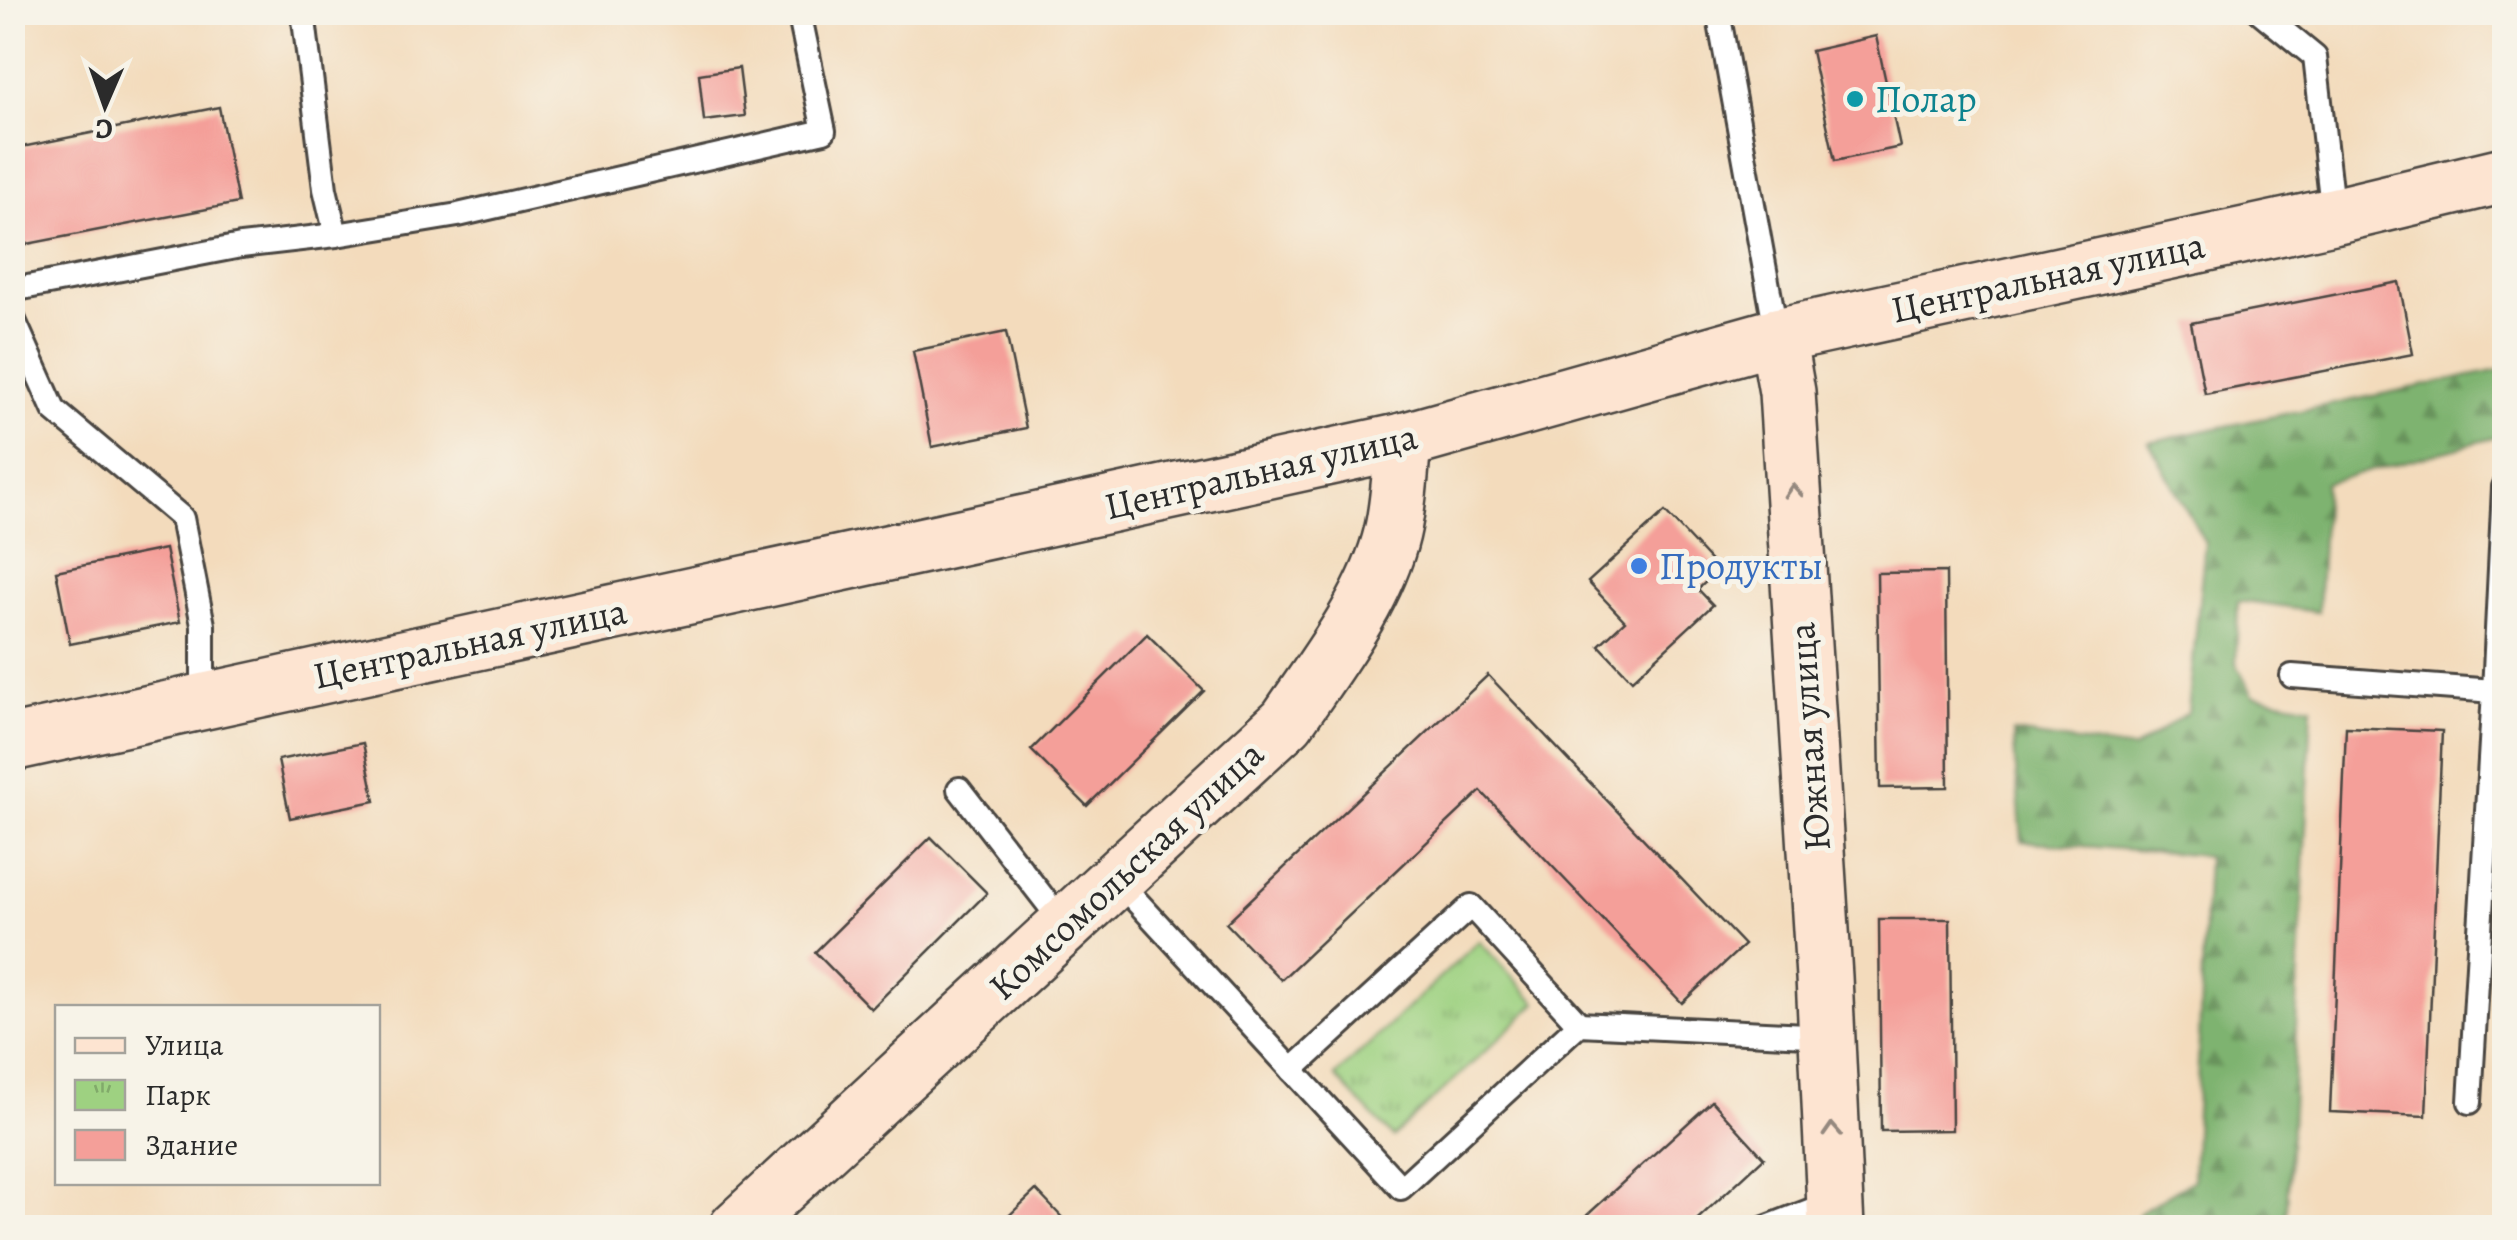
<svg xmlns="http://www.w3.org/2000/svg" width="2517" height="1240" font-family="Alegreya,serif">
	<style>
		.forest { fill: url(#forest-firs); stroke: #546f4d; stroke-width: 2.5 }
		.park { fill: url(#park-tufts); stroke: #647e56; stroke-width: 2.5 }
		.building { fill: #f49f99 }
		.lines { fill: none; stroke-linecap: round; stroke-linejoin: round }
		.lane-casing { stroke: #494541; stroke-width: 28 }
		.secondary-casing { stroke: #494541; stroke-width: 60 }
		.lane { stroke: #fff; stroke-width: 22 }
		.secondary { stroke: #fde4d1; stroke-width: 55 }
		.oneway { stroke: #94887e }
		.culture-dot { fill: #0f9aa8; stroke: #f7f3e8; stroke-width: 4 }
		.shop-dot { fill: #3f7fe0; stroke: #f7f3e8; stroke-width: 4 }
		.labels { text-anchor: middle; stroke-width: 10; stroke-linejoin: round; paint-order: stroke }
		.culture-label { font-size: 38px; fill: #0d838f; stroke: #f7f3e8; text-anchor: start }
		.street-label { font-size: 38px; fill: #2b2b2b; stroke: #f7f3e8 }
		.shop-label { font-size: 38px; fill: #366cbe; stroke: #f7f3e8; text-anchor: start }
	</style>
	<defs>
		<pattern id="forest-firs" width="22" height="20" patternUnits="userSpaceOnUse" patternTransform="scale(2.5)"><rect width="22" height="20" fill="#7eb36f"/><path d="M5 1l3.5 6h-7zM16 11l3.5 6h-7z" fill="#67925b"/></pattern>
		<pattern id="park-tufts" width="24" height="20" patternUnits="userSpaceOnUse" patternTransform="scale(2.5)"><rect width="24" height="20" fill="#9ed181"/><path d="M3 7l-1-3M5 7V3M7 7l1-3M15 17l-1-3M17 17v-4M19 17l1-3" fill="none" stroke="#81aa6a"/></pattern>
	</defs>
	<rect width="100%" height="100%" fill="#f7f3e8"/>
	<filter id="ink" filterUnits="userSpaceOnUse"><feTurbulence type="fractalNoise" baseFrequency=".01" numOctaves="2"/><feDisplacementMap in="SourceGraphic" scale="20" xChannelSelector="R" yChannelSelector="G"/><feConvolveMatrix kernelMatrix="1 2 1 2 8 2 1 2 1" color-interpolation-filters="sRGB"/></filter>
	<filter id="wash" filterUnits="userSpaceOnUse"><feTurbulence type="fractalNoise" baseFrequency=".0048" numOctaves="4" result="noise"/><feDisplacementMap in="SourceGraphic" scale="40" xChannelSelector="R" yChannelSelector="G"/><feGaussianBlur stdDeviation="2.25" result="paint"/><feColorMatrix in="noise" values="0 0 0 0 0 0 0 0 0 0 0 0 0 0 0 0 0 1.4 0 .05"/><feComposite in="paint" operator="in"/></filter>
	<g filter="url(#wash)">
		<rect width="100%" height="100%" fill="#f3dbbc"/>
		<!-- forest -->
		<polygon class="forest" points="2504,369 2504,435 2325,483 2318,612 2238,601 2236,663 2253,695 2312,706 2286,1227 2138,1227 2138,1213 2193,1180 2207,856 2022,841 2013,733 2133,750 2188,712 2205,543 2149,442"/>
		<!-- park -->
		<polygon class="park" points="1479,941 1537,1003 1393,1137 1335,1076"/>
		<g id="blocks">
			<!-- building -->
			<g class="building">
				<polygon points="1876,36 1900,147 1835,161 1811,51"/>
				<polygon points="739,68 745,116 704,121 699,74"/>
				<polygon points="219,107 238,203 12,247 12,149"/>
				<polygon points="2399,282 2413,354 2205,394 2191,323"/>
				<polygon points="1006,332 1026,428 932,447 913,351"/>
				<polygon points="1665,512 1719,570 1698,589 1713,605 1632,680 1599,645 1625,621 1588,582"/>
				<polygon points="165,549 180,622 70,644 56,571"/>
				<polygon points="1946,572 1948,787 1880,788 1877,573"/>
				<polygon points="1147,634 1204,691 1087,806 1031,750"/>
				<polygon points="1488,675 1744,945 1682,1003 1481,791 1281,980 1226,923"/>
				<polygon points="2346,727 2442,731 2426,1116 2330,1112"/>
				<polygon points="363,743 375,801 290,818 278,760"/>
				<polygon points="931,837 987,893 871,1009 815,952"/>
				<polygon points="1879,919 1950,919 1952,1130 1881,1131"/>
				<polygon points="1712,1101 1764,1158 1688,1228 1573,1228"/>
				<polygon points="1036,1190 1072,1228 996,1228"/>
			</g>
		</g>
	</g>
	<g filter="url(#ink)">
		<use href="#blocks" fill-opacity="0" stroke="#494541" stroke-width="2.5"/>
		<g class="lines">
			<defs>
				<g id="lane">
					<polyline points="303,12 325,189 336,235"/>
					<polyline points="1718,12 1777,336"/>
					<polyline points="2260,12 2315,57 2333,216"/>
					<polyline points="12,290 241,246 336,235 458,215 824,131 799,12"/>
					<polyline points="12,316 54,410 182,518 203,625 203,701"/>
					<polyline points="2292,676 2494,691 2504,487"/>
					<polyline points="959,789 1066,927"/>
					<polyline points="1117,880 1401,1188 1579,1024 1827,1036"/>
					<polyline points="1292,1070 1471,906 1579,1024"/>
					<polyline points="2470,1102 2494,691 2504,692"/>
					<polyline points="1765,1228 1835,1201"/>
				</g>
				<g id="secondary">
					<polyline points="1777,336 1787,392 1824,977 1836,1228"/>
					<polyline points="12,743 1403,441 1777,336 2333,216 2504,175"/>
					<path d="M737,1228L1287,721C1325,665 1376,600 1392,533C1399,504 1400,472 1403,441"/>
				</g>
			</defs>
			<!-- lane casing -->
			<use href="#lane" class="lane-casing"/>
			<!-- secondary casing -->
			<use href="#secondary" class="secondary-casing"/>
			<!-- lane -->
			<use href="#lane" class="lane"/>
			<!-- secondary -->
			<use href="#secondary" class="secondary"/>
		</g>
		<!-- one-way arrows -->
		<defs><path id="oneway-chevron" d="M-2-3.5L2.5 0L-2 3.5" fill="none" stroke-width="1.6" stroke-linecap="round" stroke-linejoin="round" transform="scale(2.5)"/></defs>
		<g class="oneway">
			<use href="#oneway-chevron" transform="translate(1793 491) rotate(-94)"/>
			<use href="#oneway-chevron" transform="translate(1832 1130) rotate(-93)"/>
		</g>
	</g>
	<!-- markers -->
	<circle class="culture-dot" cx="1855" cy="99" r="10"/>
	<circle class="shop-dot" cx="1639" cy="566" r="10"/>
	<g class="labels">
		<!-- culture labels -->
		<g class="culture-label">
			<text x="1875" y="112">Полар</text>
		</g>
		<!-- street labels -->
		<g class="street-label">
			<text transform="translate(2048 277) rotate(-12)" y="13">Центральная улица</text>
			<text transform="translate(1261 471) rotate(-13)" y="13">Центральная улица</text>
			<text transform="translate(470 643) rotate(-12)" y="13">Центральная улица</text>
			<text transform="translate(1809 737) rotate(-94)" y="13">Южная улица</text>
			<text transform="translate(1126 870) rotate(-43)" y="13">Комсомольская улица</text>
		</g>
		<!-- shop labels -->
		<g class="shop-label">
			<text x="1659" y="579">Продукты</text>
		</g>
	</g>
	<!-- margin -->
	<rect width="2517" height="1240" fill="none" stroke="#f7f3e8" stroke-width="50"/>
	<!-- legend -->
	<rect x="55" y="1005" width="325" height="180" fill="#f7f3e8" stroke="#a5a39c" stroke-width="2.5"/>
	<rect x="75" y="1038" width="50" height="15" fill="#fde4d1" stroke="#a5a39c" stroke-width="2.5"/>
	<text x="145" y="1055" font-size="30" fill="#2b2b2b">Улица</text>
	<rect x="75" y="1080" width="50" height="30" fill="url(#park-tufts)" stroke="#a5a39c" stroke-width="2.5"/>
	<text x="145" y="1105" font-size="30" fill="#2b2b2b">Парк</text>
	<rect x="75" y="1130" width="50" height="30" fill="#f49f99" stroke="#a5a39c" stroke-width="2.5"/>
	<text x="145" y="1155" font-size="30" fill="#2b2b2b">Здание</text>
	<!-- north arrow -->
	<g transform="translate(105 105) rotate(182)" stroke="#f7f3e8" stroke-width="8" paint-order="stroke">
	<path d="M0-8L18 38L0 25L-18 38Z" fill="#2b2b2b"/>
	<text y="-15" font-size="28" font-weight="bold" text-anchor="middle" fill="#2b2b2b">С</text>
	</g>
</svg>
